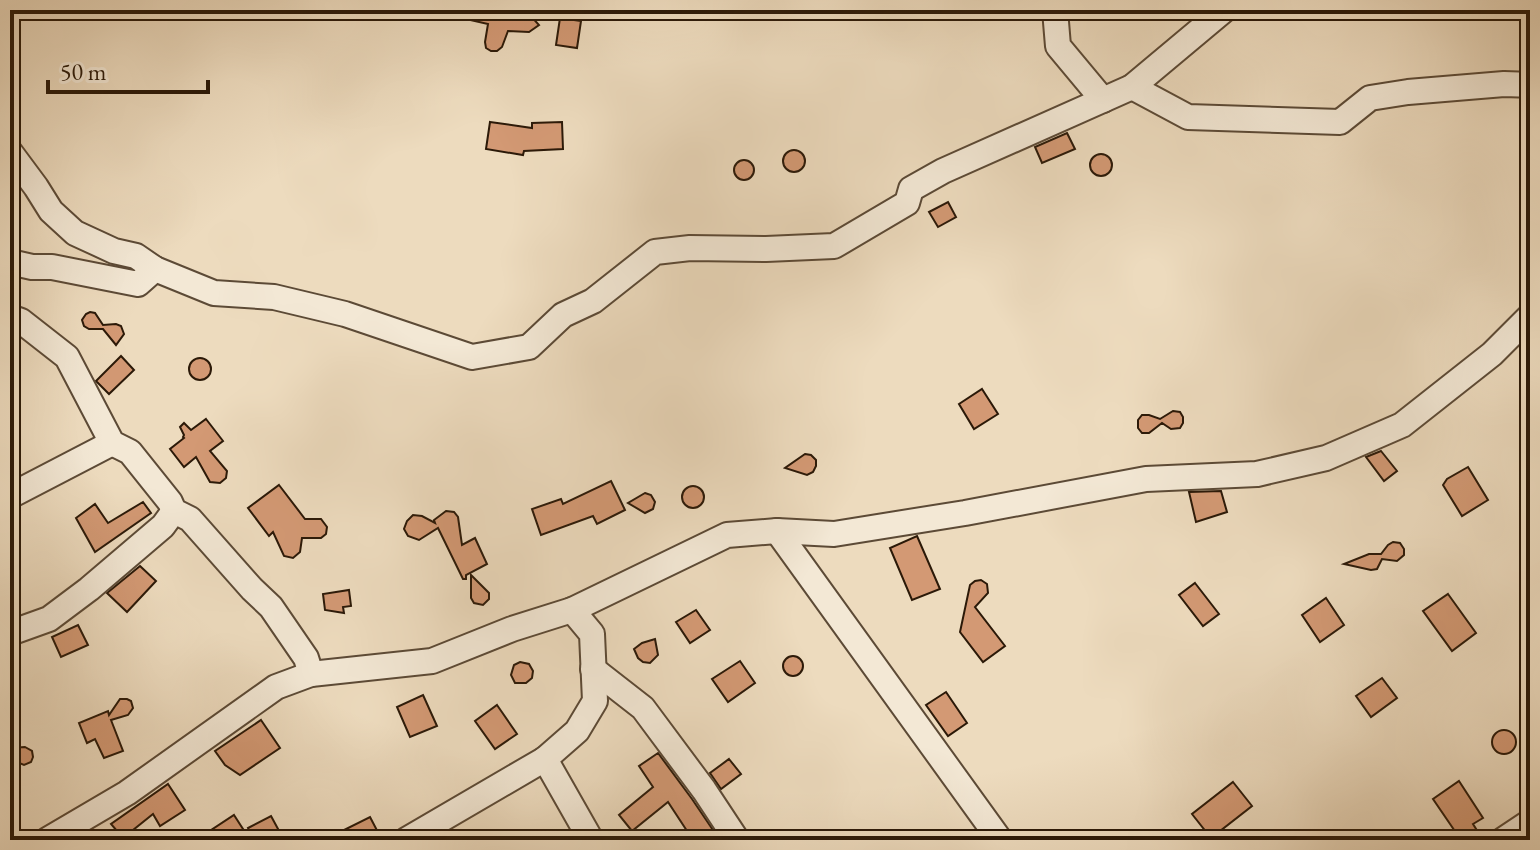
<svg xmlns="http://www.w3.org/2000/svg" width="1540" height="850" font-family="'EB Garamond',serif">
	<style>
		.building { fill: #d39974; stroke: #2b1908; stroke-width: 2 }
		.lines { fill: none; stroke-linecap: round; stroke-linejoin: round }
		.minor-casing { stroke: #5c4a36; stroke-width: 28 }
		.minor { stroke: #f3e8d5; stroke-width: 24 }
	</style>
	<rect width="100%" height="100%" fill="#eddbbe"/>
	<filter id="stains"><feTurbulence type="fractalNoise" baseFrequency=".0025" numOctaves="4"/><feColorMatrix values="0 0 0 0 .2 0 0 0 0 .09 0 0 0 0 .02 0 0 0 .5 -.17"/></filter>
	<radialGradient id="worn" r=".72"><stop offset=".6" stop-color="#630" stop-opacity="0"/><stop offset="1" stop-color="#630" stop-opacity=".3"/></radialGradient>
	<!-- building -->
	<g class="building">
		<polygon points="457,10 509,10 509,12 530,15 539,25 529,32 508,31 502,47 497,51 491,51 486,48 485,42 488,24 457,17"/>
		<polygon points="560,18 581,21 577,48 556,45"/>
		<polygon points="490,122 532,128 532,123 562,122 563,149 524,151 523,155 486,149"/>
		<polygon points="1067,133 1075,149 1042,163 1035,147"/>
		<circle cx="794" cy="161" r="11"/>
		<circle cx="1101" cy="165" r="11"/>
		<circle cx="744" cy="170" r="10"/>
		<polygon points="948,202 956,217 938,227 929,212"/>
		<polygon points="90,312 95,313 103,325 116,324 121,326 124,334 116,345 103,329 89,329 84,326 82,320 86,314"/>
		<polygon points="121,356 134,370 109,394 96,381"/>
		<circle cx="200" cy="369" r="11"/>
		<polygon points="982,389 998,414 974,429 959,404"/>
		<polygon points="1173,411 1180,412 1183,417 1183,423 1180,428 1171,429 1162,423 1149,433 1142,433 1138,428 1138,420 1142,415 1149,415 1160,419"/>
		<polygon points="206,419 223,441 210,451 227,471 226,478 220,483 210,482 196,457 184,467 170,449 184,438 183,437 184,435 180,427 184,423 191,430"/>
		<polygon points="1381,451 1397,471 1384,481 1366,457"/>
		<polygon points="805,454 811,455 816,460 816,466 813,472 807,475 785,468"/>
		<polygon points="1468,467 1488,500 1462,516 1443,485 1447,479"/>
		<polygon points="611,481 625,510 597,524 593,516 541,535 532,509 561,499 563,504"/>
		<polygon points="279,485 305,519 321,519 327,527 326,534 321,538 302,538 300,552 293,558 284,556 273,532 269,536 248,508"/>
		<circle cx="693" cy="497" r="11"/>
		<polygon points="1221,491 1227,512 1196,522 1189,492"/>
		<polygon points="645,493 651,495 655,502 653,509 645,513 628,503"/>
		<polygon points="143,502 151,513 95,552 76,518 95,504 108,523"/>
		<polygon points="446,511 454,512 458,517 462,545 475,538 487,564 466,575 466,579 463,579 438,528 419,540 408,536 404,529 407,521 413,515 422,516 435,523 434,520"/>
		<polygon points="917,536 940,589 912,600 890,548"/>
		<polygon points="1393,542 1400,543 1404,549 1404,555 1397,561 1382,559 1377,569 1371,570 1344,564 1369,554 1381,554 1388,545"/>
		<polygon points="140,566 156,581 127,612 107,593"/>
		<polygon points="471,575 489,593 489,599 483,605 474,603 471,598"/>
		<polygon points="981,580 987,584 988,593 975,607 1005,646 983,662 960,632 970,585 975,581"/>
		<polygon points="1195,583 1219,614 1203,626 1179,595"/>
		<polygon points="349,590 351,606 343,607 344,613 325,610 323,594"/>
		<polygon points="1448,594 1476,633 1452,651 1423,611"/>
		<polygon points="1326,598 1344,625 1320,642 1302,615"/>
		<polygon points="696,610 710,630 690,643 676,622"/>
		<polygon points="78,625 88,645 61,657 52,637"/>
		<polygon points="655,639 658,655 650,663 643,662 638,658 634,649 642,643"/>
		<circle cx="793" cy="666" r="10"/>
		<polygon points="740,661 755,683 728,702 712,679"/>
		<polygon points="520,662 529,664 533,671 532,678 526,683 515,683 511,675 514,665"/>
		<polygon points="1382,678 1397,698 1371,717 1356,696"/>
		<polygon points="946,692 967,723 948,736 926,705"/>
		<polygon points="423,695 437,726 410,737 397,707"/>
		<polygon points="120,699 127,699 131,701 133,708 128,715 111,720 123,751 104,758 95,739 87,743 79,723 108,711 109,715"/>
		<polygon points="497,705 517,734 495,749 475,721"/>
		<polygon points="261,720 280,748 240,775 225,765 215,751"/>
		<circle cx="1504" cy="742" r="12"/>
		<polygon points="25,747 32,751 33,757 31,762 24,765 10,759 10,748"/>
		<polygon points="658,753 692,799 717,836 711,840 693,840 668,802 632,831 619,815 653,787 639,766"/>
		<polygon points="729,759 741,774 721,789 710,773"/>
		<polygon points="1459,781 1483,818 1473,824 1483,840 1461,840 1433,799"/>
		<polygon points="1233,782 1252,806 1211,838 1192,814"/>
		<polygon points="168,784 185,810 160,826 153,814 123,838 111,824"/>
		<polygon points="234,815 243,829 226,840 196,840"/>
		<polygon points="271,816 284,840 254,840 248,828"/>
		<polygon points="370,817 382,840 324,840"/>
	</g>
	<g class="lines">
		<defs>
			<g id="minor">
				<polyline points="1055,10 1058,46 1103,100"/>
				<polyline points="1132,87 1188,117 1340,122 1370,98 1408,92 1504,84 1530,85"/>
				<polyline points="10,152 36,187 51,211 75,233 114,251 136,256 155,269 214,293 274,297 345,314 472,357 529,347 563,315 593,301 655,252 690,248 766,249 834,246 907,203 911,189 943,171 1132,87 1224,10"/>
				<polyline points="10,262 32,267 52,267 138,284 155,269"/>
				<polyline points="10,317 21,321 67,357 112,443 130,452 170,502 174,511 190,519 252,589 271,607 306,658 311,674"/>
				<polyline points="10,496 112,443"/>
				<polyline points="777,531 1000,840"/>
				<polyline points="10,633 49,619 89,589 163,526 174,511"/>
				<polyline points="593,669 643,708 704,790 737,840"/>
				<polyline points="545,759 591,840"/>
				<polyline points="47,840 127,793 276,687 311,674 432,661 512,629 572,610 727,535 777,531 834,534 965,513 1146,479 1257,474 1326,458 1402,425 1492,354 1530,316"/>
				<polyline points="406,840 545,759 577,731 595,701 592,634 572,610"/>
				<polyline points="1503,840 1530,822"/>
			</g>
		</defs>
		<!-- minor casing -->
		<use href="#minor" class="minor-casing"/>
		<!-- minor -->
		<use href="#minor" class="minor"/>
	</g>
	<!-- margin -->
	<rect width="1540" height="850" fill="none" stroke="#eddbbe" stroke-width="40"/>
	<rect x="12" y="12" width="1516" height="826" fill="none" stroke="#2b1908" stroke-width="4"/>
	<rect x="20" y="20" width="1500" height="810" fill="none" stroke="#2b1908" stroke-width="2"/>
	<!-- scale -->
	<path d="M48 80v12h160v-12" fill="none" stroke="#2b1908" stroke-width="4"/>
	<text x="60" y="80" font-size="24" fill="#2b1908" stroke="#f3e8d5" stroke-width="6" paint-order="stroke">50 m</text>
	<rect width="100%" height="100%" filter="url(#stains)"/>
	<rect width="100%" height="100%" fill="url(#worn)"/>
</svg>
